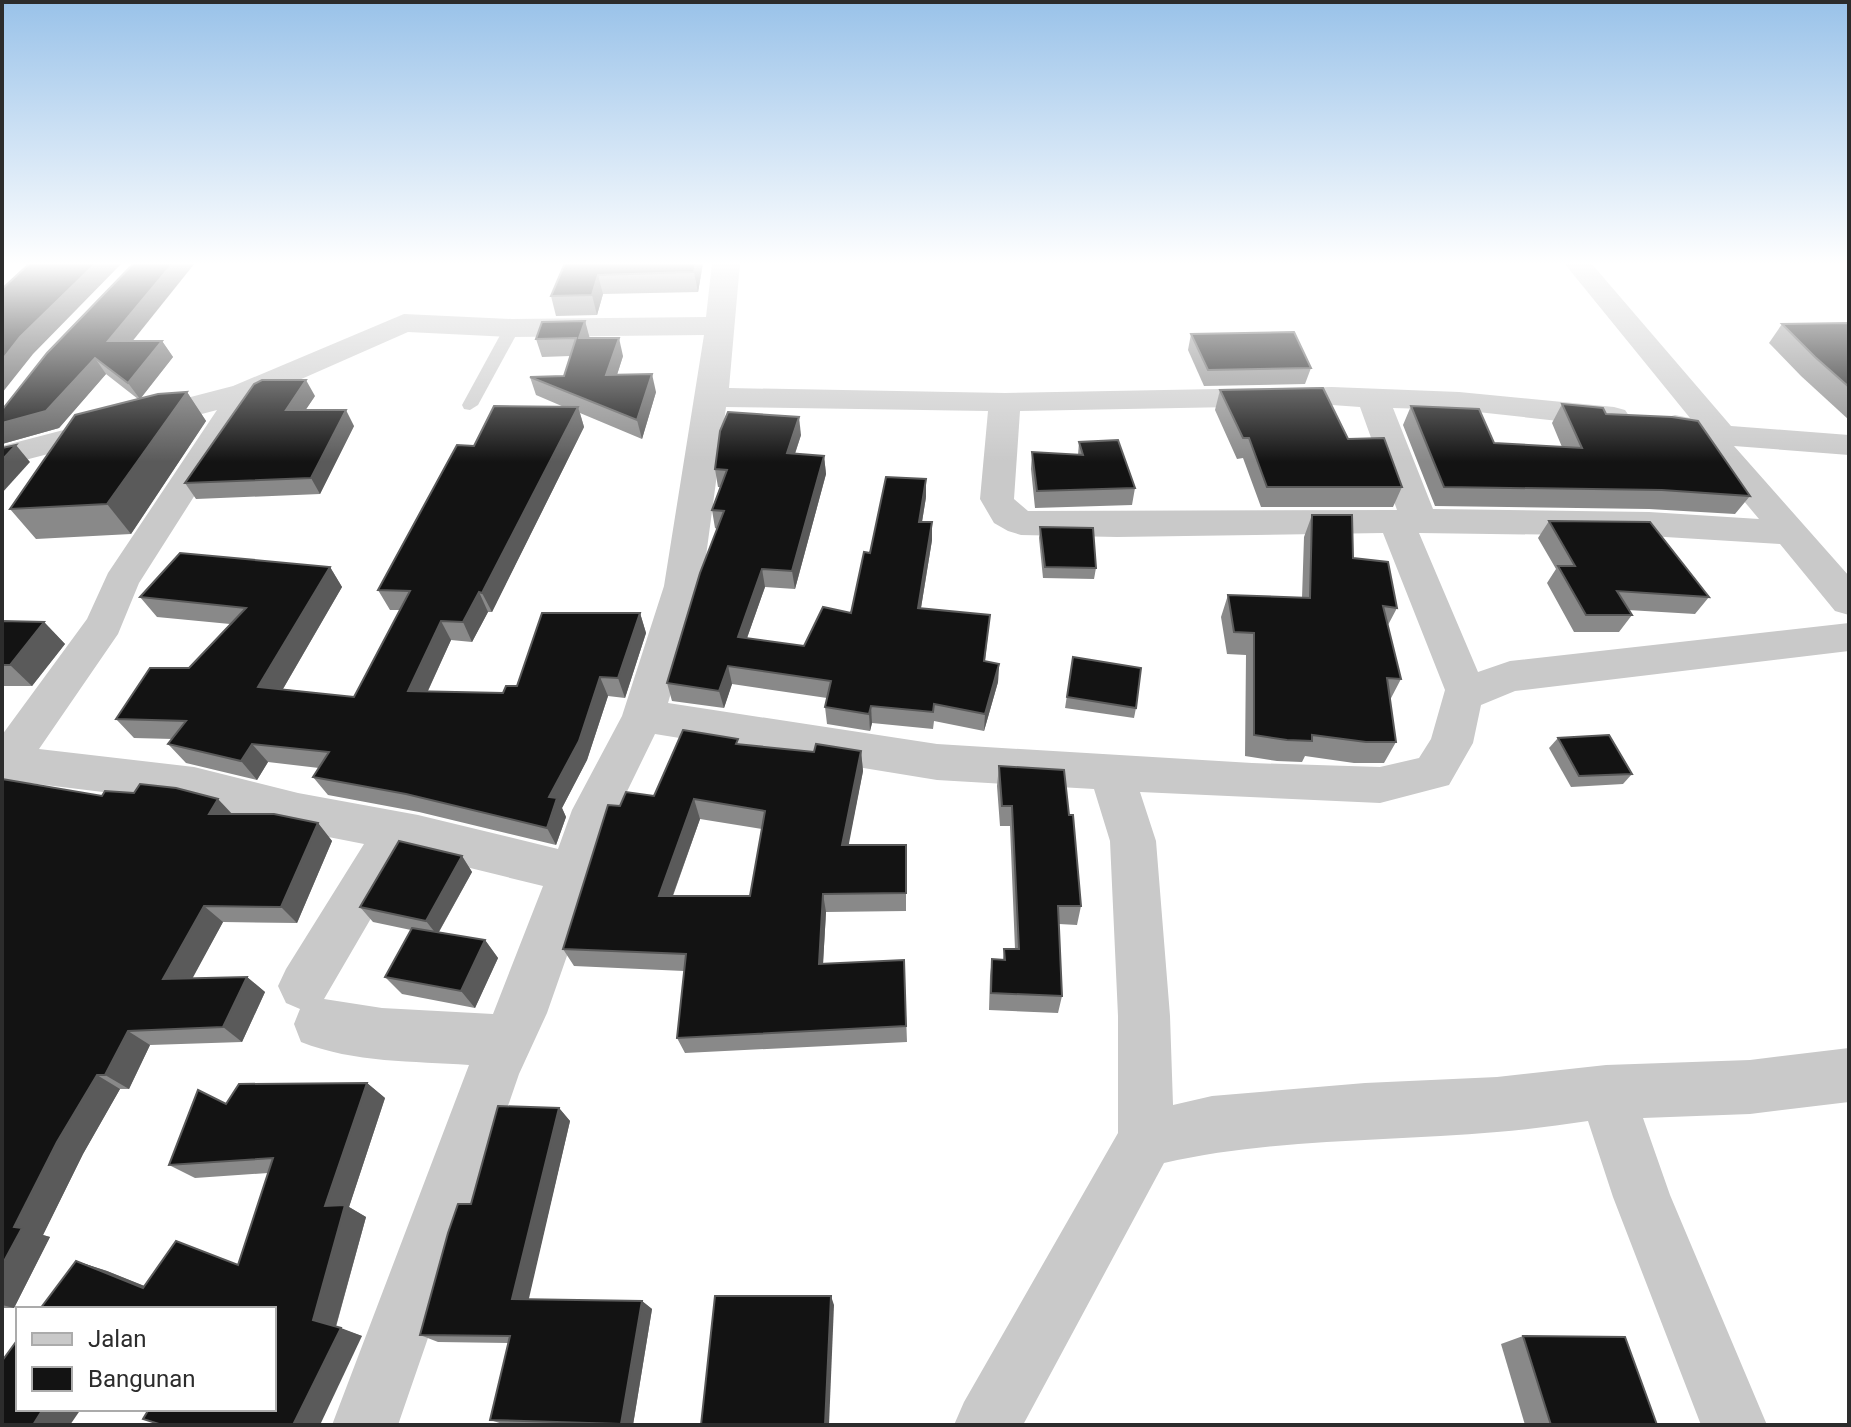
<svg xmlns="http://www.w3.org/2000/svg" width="1851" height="1427" font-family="Roboto,sans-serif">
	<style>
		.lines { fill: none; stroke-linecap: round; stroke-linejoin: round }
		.service { fill: #c9c9c9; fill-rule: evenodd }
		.minor { fill: #c9c9c9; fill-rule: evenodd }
		.wall { fill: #898989; fill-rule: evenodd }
		.shaded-wall { fill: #5a5a5a }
		.building { fill: #131313; stroke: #5a5a5a; stroke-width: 2; fill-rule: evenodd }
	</style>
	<rect width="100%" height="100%" fill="#fff"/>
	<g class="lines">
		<!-- service -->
		<polygon class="service" points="512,323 520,328 478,405 470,410 464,409 462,405 504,328"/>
		<!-- minor -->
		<path class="minor" d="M712,263H740L729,388L1005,393L1332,387L1459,392L1614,407L1625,410L1630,417L1625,424L1614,427L1459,410L1393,408L1433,509L1649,512L1759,519L1691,438L1664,432L1659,425L1664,418L1675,415L1690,418L1564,263H1591L1731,426L1849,435V455L1734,446L1849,576V615L1835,611L1780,544L1649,536L1419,533L1478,672L1510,661L1849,623V651L1515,691L1481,705L1473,743L1449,785L1380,803L1140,792L1156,841L1170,1016L1173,1105L1212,1096L1365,1083L1497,1077L1606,1065L1750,1060L1849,1048V1102L1750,1114L1643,1118L1670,1195L1767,1425H1701L1613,1197L1588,1121C1558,1125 1528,1130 1497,1132C1386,1142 1273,1138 1164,1163L1023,1425H954L964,1402L1118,1133V1016L1110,841L1094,789L937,780L655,734L618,810L547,1013L519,1074L398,1425H332L469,1065C414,1061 354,1063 301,1042L294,1024L300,1009L286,1003L278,986L286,969L364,844L298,831L194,803L12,781L2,785V735L87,619L108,573L217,410L2,466V446L233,386L404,314L512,319L706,317ZM408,332L512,337L704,335L664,586L622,716L572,810L558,849L418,815L298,793L194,767L39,749L118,634L139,583L256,399ZM1332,405L1360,407L1397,510L1028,511L1014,499L1020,411ZM726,407L988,411L980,499L994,523L1008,531L1021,535L1117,537L1383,533L1445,690L1431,739L1419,758L1380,767L1252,763L937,744L668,703L702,586ZM409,853L543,886L493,1014L382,1008L324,999Z"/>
	</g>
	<!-- wall -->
	<g class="wall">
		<polygon points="565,263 703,263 698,292 603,294 597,315 556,316 551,296"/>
		<polygon points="585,321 589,338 623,356 617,375 656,392 642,439 580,413 584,427 492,612 488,612 472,642 451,640 428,691 503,693 517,686 640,613 646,633 625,698 608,696 587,760 562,808 566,817 556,845 419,812 328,795 313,777 319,768 268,762 257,780 186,763 168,744 173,739 134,738 116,719 189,668 230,624 157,617 140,597 330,567 342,587 283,689 354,697 400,610 390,610 378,590 474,446 564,407 536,395 530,377 564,376 570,356 542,357 536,339"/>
		<polygon points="1849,323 1849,420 1801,376 1769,343 1782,324"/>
		<polygon points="1191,334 1311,368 1305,384 1204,386 1188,350"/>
		<polygon points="133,341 162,341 173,357 141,398 187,392 206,421 131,534 36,539 10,509 138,399 106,374 59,428 2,444 2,410 47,353"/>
		<polygon points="1220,390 1348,439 1402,487 1393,507 1261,507 1243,458 1237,459 1215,410"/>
		<polygon points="315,396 305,410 354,426 320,494 196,499 185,483"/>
		<polygon points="1562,404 1606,414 1750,496 1735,514 1649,509 1435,506 1403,425 1411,406 1494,443 1562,447 1552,423"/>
		<polygon points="801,435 795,454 824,456 826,474 795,589 765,587 747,638 804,646 851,613 870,553 926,497 922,522 932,522 932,540 921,608 990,615 985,661 999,664 998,682 984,731 934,721 933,729 872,723 870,731 827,724 825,707 827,698 732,684 724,708 672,701 667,683 717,529 715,528 712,510 720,487 718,487 715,469"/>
		<polygon points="1079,442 1135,488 1132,505 1035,508 1031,469 1032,452 1078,455"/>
		<polygon points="1312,515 1397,608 1388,625 1401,679 1390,700 1396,742 1384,763 1354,763 1305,756 1302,762 1277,761 1245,756 1246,655 1227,654 1221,617 1228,595 1302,598 1304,537"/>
		<polygon points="1549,521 1709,597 1695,614 1628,610 1632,615 1619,632 1574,632 1547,583 1556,569 1538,538"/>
		<polygon points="1040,527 1096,568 1094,579 1043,578 1039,538"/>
		<polygon points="2,621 44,622 65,644 32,686 2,686"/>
		<polygon points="1073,657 1136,708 1134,718 1065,708"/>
		<polygon points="1558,738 1632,774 1623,784 1571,787 1549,748"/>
		<path d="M739,744L814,752L861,751L863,771L848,845L906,864V911L826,912L823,964L904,960L907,1042L685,1053L677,1038L684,971L574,966L563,949L654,796ZM700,819L762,829L750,896H673Z"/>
		<polygon points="999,766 1069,815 1081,906 1077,925 1059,924 1062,996 1058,1013 989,1010 990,976 992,959 1003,959 1004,949 1015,949 1010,826 1000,826 997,786"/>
		<polygon points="2,779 102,796 232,814 318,823 332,841 297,923 223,922 192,978 247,977 265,992 242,1042 150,1045 129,1089 120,1089 83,1154 43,1235 50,1237 14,1308 2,1308"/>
		<polygon points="462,856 472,872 439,932 485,940 498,958 475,1008 402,994 385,977 411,930 373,922 360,907"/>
		<polygon points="367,1083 385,1098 349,1207 366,1217 336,1327 362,1336 274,1409 40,1309 76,1261 107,1271 144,1286 238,1265 268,1173 195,1178 169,1165 226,1104"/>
		<polygon points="559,1108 570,1121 528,1299 642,1301 652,1309 633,1425 506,1425 490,1420 508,1343 438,1342 420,1335 471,1204"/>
		<polygon points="1523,1336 1657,1425 1525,1425 1501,1344"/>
	</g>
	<!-- shaded-wall -->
	<g class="shaded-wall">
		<polygon points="96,263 122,263 33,354 2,393 2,360 20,337"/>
		<polygon points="173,263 195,263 119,358 108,341"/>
		<polygon points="696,263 703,263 698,292 694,272"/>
		<polygon points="598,275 603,294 597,315 592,295"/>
		<polygon points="585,321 590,339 579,338"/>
		<polygon points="619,338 623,356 611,393 606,375"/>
		<polygon points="162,341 173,357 140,399 128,383"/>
		<polygon points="95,358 106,374 59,428 2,444 2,423"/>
		<polygon points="652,374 656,392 642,439 637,420"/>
		<polygon points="306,380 315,396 295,426 286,410"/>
		<polygon points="187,392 206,421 131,534 107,504"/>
		<polygon points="578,407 584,427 492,612 482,593"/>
		<polygon points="346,410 354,426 320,494 311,478"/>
		<polygon points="799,417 801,435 789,471 787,453"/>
		<polygon points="16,445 30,462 2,493 2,460"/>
		<polygon points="824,456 826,474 795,589 792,571"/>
		<polygon points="926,479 926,497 919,540 919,522"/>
		<polygon points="932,522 932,540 918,626 918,608"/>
		<polygon points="330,567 342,587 273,706 258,687"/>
		<polygon points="762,569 765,587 741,655 738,637"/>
		<polygon points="479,592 488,612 472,642 463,622"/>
		<polygon points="640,613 646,633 625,698 618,678"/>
		<polygon points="441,621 451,640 419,710 408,691"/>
		<polygon points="44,622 65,644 32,686 10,665"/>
		<polygon points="999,664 998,682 984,731 985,714"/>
		<polygon points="728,666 732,684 724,708 719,691"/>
		<polygon points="600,677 608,696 587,760 562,808 566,817 556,845 547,828 549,797"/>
		<polygon points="871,706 872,723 870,731 869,714"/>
		<polygon points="252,744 268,762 257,780 241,761"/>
		<polygon points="861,751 863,771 845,864 842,845"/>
		<polygon points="218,799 235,817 209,814"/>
		<polygon points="694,799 700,819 666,914 659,896"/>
		<polygon points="318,823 332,841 297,923 281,907"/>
		<polygon points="462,856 472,872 437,935 426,921"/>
		<polygon points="823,894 826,912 822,981 819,964"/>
		<polygon points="204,906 223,922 184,994 163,979"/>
		<polygon points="485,940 498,958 475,1008 461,991"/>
		<polygon points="247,977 265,992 242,1042 223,1027"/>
		<polygon points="128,1031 150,1045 129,1089 105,1075"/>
		<polygon points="97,1075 120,1089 83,1154 43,1235 50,1237 14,1308 2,1305 2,1265 14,1227 57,1142"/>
		<polygon points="367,1083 385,1098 349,1207 366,1217 335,1329 313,1320 325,1206"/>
		<polygon points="559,1108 570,1121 527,1307 512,1299"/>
		<polygon points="76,1261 107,1271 172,1297 143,1288"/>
		<polygon points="831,1296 834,1305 829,1425 825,1425"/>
		<polygon points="642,1301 652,1309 633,1425 623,1425 621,1424"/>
		<polygon points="341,1328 362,1336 320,1425 293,1425"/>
		<polygon points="43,1409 81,1409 70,1425 33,1425"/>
	</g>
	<!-- building -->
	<g class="building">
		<polygon points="30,263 96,263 20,337 2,360 2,289"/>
		<polygon points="134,263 173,263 108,341 162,341 128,383 95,358 46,411 2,423 2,410 47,353"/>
		<polygon points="565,263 696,263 694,272 598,275 592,295 551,296"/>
		<polygon points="585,321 579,338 619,338 606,375 652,374 637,420 530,377 564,376 576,338 536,339 542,322"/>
		<polygon points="1849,323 1849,387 1815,357 1782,324"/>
		<polygon points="1294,332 1311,368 1208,370 1191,334"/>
		<polygon points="262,380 306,380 286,410 346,410 311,478 185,483 254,384"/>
		<polygon points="1323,388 1348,439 1384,438 1402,487 1267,487 1249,438 1243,438 1220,390"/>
		<polygon points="187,392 107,504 10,509 75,415 158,394"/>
		<polygon points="1562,404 1603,408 1606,414 1672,417 1698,421 1750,496 1662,490 1444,487 1411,406 1479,409 1494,443 1582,448"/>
		<polygon points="494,406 578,407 482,593 479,592 463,622 441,621 408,691 503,693 506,686 517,686 542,613 640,613 618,678 600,677 579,741 549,797 557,798 547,828 406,794 313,777 329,752 252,744 241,761 168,744 186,721 116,719 150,668 189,668 246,608 140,597 180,553 330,567 258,687 354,697 410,591 378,590 457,445 474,446"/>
		<polygon points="728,412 799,417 787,453 824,456 792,571 762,569 738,637 804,646 823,607 851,613 864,552 870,553 886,477 926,479 919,522 932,522 918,608 990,615 984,661 999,664 985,714 934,704 933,712 871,706 869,714 825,707 831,681 728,666 719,691 667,683 700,573 724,511 712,510 727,470 715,469 720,431"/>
		<polygon points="1118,440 1135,488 1037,491 1032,452 1083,455 1079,442"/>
		<polygon points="16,445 2,460 2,448"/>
		<polygon points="1312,515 1352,515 1353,558 1388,562 1397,608 1383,606 1401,679 1387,678 1396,742 1366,742 1312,735 1312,741 1287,740 1254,735 1254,633 1234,632 1228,595 1310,598"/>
		<polygon points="1549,521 1650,522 1709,597 1617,591 1632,615 1586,615 1558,566 1575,566"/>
		<polygon points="1040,527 1093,528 1096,568 1045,567"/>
		<polygon points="2,621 44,622 10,665 2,665"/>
		<polygon points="1073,657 1141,668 1136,708 1067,697"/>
		<path d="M683,730L738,739L736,744L814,752L816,744L861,751L842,845H906V893L823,894L819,964L904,960L906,1026L677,1038L686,954L563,949L608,805L620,806L626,792L654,796ZM694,799L765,811L750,896H659Z"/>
		<polygon points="1609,735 1632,774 1579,776 1558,738"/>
		<polygon points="999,766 1064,770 1069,815 1073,815 1081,906 1058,906 1062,996 991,993 992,959 1005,960 1004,949 1019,949 1012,806 1002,806"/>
		<polygon points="2,779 102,796 105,791 134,793 140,784 176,788 218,799 209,814 274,814 318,823 281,907 204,906 163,979 247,977 223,1027 128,1031 105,1075 97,1075 57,1142 14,1227 22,1228 2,1265"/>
		<polygon points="399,841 462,856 426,921 360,907"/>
		<polygon points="412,928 485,940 461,991 385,977"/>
		<polygon points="367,1083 325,1206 345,1205 313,1320 341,1328 293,1425 162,1425 143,1419 149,1409 274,1409 274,1309 40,1309 76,1261 143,1288 176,1241 238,1265 273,1158 169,1165 198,1090 226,1104 239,1084"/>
		<polygon points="498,1106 559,1108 512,1299 642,1301 621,1424 490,1420 510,1336 420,1335 448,1233 458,1204 471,1204"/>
		<polygon points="715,1296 831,1296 825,1425 701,1425"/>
		<polygon points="1523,1336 1625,1337 1657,1425 1551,1425"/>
		<polygon points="18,1339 18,1409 43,1409 33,1425 2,1425 2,1361"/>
	</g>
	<!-- sky -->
	<linearGradient id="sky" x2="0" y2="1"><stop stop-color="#99c2e9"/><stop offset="0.57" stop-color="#fff"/><stop offset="1" stop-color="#fff" stop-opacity="0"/></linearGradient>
	<rect width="1851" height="462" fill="url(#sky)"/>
	<!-- border -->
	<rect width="1851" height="1427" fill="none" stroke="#2c2c2c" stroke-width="8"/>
	<!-- legend -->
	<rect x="16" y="1307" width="260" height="104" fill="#ffffff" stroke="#ababab" stroke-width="2"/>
	<rect x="32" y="1333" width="40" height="12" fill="#c9c9c9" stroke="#ababab" stroke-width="2"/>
	<text x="88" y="1347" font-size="24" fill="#2c2c2c">Jalan</text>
	<rect x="32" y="1367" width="40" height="24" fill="#131313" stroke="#ababab" stroke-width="2"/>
	<text x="88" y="1387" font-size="24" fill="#2c2c2c">Bangunan</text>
</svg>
